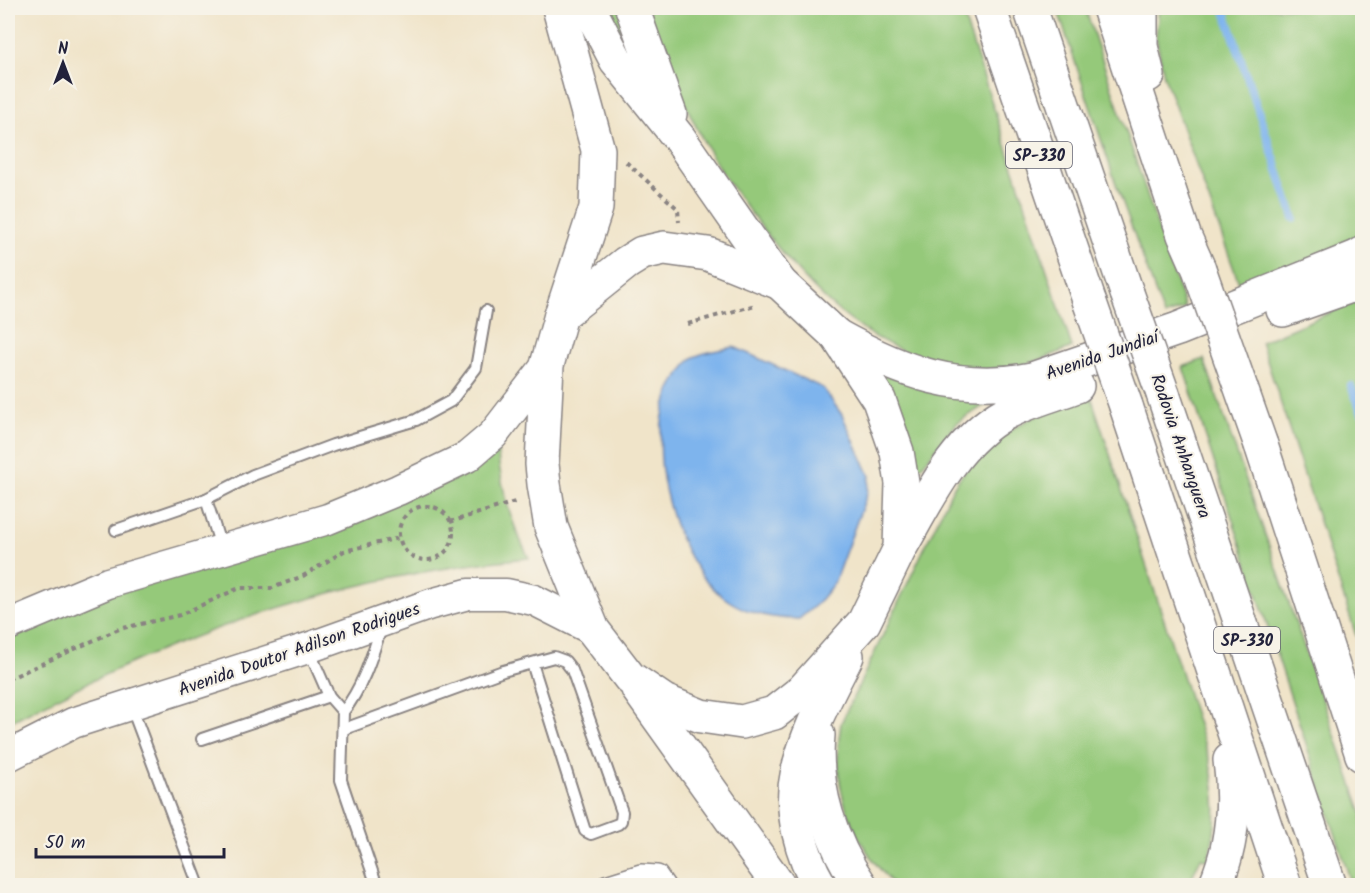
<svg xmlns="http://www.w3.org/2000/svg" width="1370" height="893" font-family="Kalam,sans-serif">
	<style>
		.green { fill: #95c97a; stroke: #5c765a; stroke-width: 1.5 }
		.water { fill: #7eb4ed; stroke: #506b94; stroke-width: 1.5 }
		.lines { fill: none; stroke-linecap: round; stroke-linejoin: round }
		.stream { stroke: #7eb4ed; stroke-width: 8 }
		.lane-casing { stroke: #898382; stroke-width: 14 }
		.street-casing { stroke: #898382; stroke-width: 24 }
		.secondary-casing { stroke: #898382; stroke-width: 33 }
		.primary-casing { stroke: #898382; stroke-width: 36 }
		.highway-casing { stroke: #898382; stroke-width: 36 }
		.path { stroke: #898382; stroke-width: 4; stroke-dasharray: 4.5 4.5; stroke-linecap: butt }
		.lane { stroke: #fff; stroke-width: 10 }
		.street { stroke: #fff; stroke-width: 21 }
		.secondary { stroke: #fff; stroke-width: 30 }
		.primary { stroke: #fff; stroke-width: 33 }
		.highway { stroke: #fff; stroke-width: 33 }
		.highway-bridge-casing { stroke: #898382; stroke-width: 36; stroke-linecap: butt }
		.highway-bridge { stroke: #fff; stroke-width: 33 }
		.labels { text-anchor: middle; stroke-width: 4.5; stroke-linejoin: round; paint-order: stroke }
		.shield { fill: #f7f3e8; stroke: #62616f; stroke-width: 1.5 }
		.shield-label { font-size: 16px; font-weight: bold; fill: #22223b }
		.street-label { font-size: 18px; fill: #22223b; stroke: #f7f3e8 }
	</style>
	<rect width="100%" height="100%" fill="#f7f3e8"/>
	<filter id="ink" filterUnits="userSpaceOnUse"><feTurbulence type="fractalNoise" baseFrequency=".0167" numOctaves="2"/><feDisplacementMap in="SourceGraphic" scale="12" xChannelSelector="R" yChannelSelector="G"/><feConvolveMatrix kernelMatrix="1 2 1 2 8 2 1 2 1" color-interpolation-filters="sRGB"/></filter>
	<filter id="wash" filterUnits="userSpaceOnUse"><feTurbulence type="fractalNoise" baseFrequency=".008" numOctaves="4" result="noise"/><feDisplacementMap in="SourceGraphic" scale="24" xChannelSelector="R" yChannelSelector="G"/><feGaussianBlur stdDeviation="1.35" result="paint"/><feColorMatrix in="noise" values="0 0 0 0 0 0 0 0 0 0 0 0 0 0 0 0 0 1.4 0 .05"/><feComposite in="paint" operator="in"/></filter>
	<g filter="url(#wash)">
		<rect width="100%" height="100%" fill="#f0e4c9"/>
		<!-- green -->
		<g class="green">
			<polygon points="603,8 620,8 635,47 629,50"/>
			<path d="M647,8H961L1072,347C1048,357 1025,367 998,369C979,371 959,367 940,363C859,343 809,289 760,225C743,203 726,181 713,158C685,110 666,59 647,8Z"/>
			<polygon points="1057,8 1085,8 1185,308 1164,316 1116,184"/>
			<polygon points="1159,8 1362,8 1362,232 1337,248 1240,286 1164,76 1156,37"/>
			<polygon points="1362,299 1362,654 1261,342"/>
			<polygon points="1204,359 1362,813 1362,885 1352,885 1183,367"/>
			<polygon points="884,375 994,399 958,422 912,478 878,378"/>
			<path d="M1090,393L1209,758C1217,796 1219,822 1208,860L1201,858L1188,885L895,886C850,840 830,786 841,723L953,488C991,429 1028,420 1090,393Z"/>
			<path d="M497,445C500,486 510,522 529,558C344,573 170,636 8,723V629Z"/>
		</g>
		<!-- water -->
		<path class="water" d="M734,347L823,388L842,415L870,476L867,494L834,583L817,604L799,619C771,619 745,614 722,596C669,555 638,430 680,374C684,369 688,360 694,357C706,351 722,350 734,347Z"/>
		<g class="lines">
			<!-- stream -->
			<g class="stream">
				<polyline points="1224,8 1294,218"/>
				<polyline points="1351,386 1362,413"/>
			</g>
		</g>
	</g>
	<g filter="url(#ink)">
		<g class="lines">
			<defs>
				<g id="lane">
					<polyline points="206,499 221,547"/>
					<polyline points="116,530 206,499 253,475 333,445 416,420 451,401 476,368 486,311"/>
					<polyline points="308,648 329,696 343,712 341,780 377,886"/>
					<polyline points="131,706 199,886"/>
					<path d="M343,712C363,687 372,656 382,625"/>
					<polyline points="344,729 503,671 554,657 565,661 572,670 622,812 621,821 618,824 591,834 585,831 532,663"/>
					<polyline points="202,739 329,696"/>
				</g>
				<polyline id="street" points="606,886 641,875 657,876 664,886"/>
				<g id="secondary">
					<polyline points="8,625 108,583 328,519 398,490 467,457 493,435 547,365"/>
					<polyline points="8,756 73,723 308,648 431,604 468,594 506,594 534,600 593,630"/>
				</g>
				<g id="primary">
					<polyline points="1283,310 1362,282"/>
					<path d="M837,336C902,372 957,393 1032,379L1178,329L1362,255"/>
					<path d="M900,548C928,500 953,443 1004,414C1026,402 1053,395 1077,386"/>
				</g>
				<g id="highway">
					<polyline points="559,8 598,150 596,208 561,315"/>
					<polyline points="589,8 616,60 679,138 780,283"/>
					<polyline points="632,8 670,114"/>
					<polyline points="989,8 1090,303"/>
					<polyline points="1030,8 1127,293"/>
					<polyline points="1109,8 1184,235 1199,269"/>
					<polyline points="1141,8 1141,46 1148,75"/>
					<polygon points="664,248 708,254 780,283 837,336 879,400 897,452 902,483 900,548 864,622 802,691 774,713 742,722 701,716 664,701 630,678 593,630 551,527 544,484 542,464 547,365 561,315 626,263 642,253"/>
					<polyline points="1358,257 1362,254"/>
					<polyline points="1163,394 1330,886"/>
					<polyline points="1126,406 1285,886"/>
					<polyline points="1261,445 1362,755"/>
					<polyline points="638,689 779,886"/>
					<path d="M818,735C813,788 831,843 861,886"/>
					<path d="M820,886C802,856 789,810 797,775C805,735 829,692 847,656"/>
					<path d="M1215,886C1233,845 1236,804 1230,760"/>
				</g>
			</defs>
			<!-- lane casing -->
			<use href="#lane" class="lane-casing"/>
			<!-- street casing -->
			<use href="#street" class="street-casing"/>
			<!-- secondary casing -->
			<use href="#secondary" class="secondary-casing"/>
			<!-- primary casing -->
			<use href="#primary" class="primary-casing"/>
			<!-- highway casing -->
			<use href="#highway" class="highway-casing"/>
			<!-- path -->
			<g class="path">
				<polyline points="626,162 678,209 679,222"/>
				<polyline points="688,324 755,305"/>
				<circle cx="426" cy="533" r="27"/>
				<polyline points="450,522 518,501"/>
				<polyline points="8,679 119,629 180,615 239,588 272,588 303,576 344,551 399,538"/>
			</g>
			<!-- lane -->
			<use href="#lane" class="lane"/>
			<!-- street -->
			<use href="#street" class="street"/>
			<!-- secondary -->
			<use href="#secondary" class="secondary"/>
			<!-- primary -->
			<use href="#primary" class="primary"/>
			<!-- highway -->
			<use href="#highway" class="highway"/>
			<defs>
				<g id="highway-bridge">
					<polyline points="1199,269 1261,445"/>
					<polyline points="1127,293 1163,394"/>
					<polyline points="1090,303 1126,406"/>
				</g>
			</defs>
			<!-- highway-bridge casing -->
			<use href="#highway-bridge" class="highway-bridge-casing"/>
			<!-- highway-bridge -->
			<use href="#highway-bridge" class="highway-bridge"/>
		</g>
	</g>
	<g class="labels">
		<!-- shield labels -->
		<g class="shield">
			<rect x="1006" y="142" width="66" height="26" rx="4.5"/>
			<rect x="1214" y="627" width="66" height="26" rx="4.5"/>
		</g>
		<g class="shield-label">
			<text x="1039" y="161">SP-330</text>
			<text x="1247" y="646">SP-330</text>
		</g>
		<!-- street labels -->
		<g class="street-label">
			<text transform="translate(1102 355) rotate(-19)" y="6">Avenida Jundiaí</text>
			<text transform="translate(1181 446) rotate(71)" y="6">Rodovia Anhanguera</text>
			<text transform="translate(299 649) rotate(-19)" y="6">Avenida Doutor Adilson Rodrigues</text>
		</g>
	</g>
	<!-- margin -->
	<rect width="1370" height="893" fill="none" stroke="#f7f3e8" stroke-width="30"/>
	<!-- north arrow -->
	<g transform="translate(63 63)" stroke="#f7f3e8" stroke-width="4.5" paint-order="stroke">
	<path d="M0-4.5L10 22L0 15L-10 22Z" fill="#22223b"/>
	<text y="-9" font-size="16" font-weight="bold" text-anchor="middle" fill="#22223b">N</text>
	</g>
	<!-- scale -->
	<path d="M36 848v9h188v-9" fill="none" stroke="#22223b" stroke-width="3"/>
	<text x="45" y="848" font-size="18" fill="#22223b" stroke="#f7f3e8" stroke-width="4.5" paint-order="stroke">50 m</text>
</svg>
